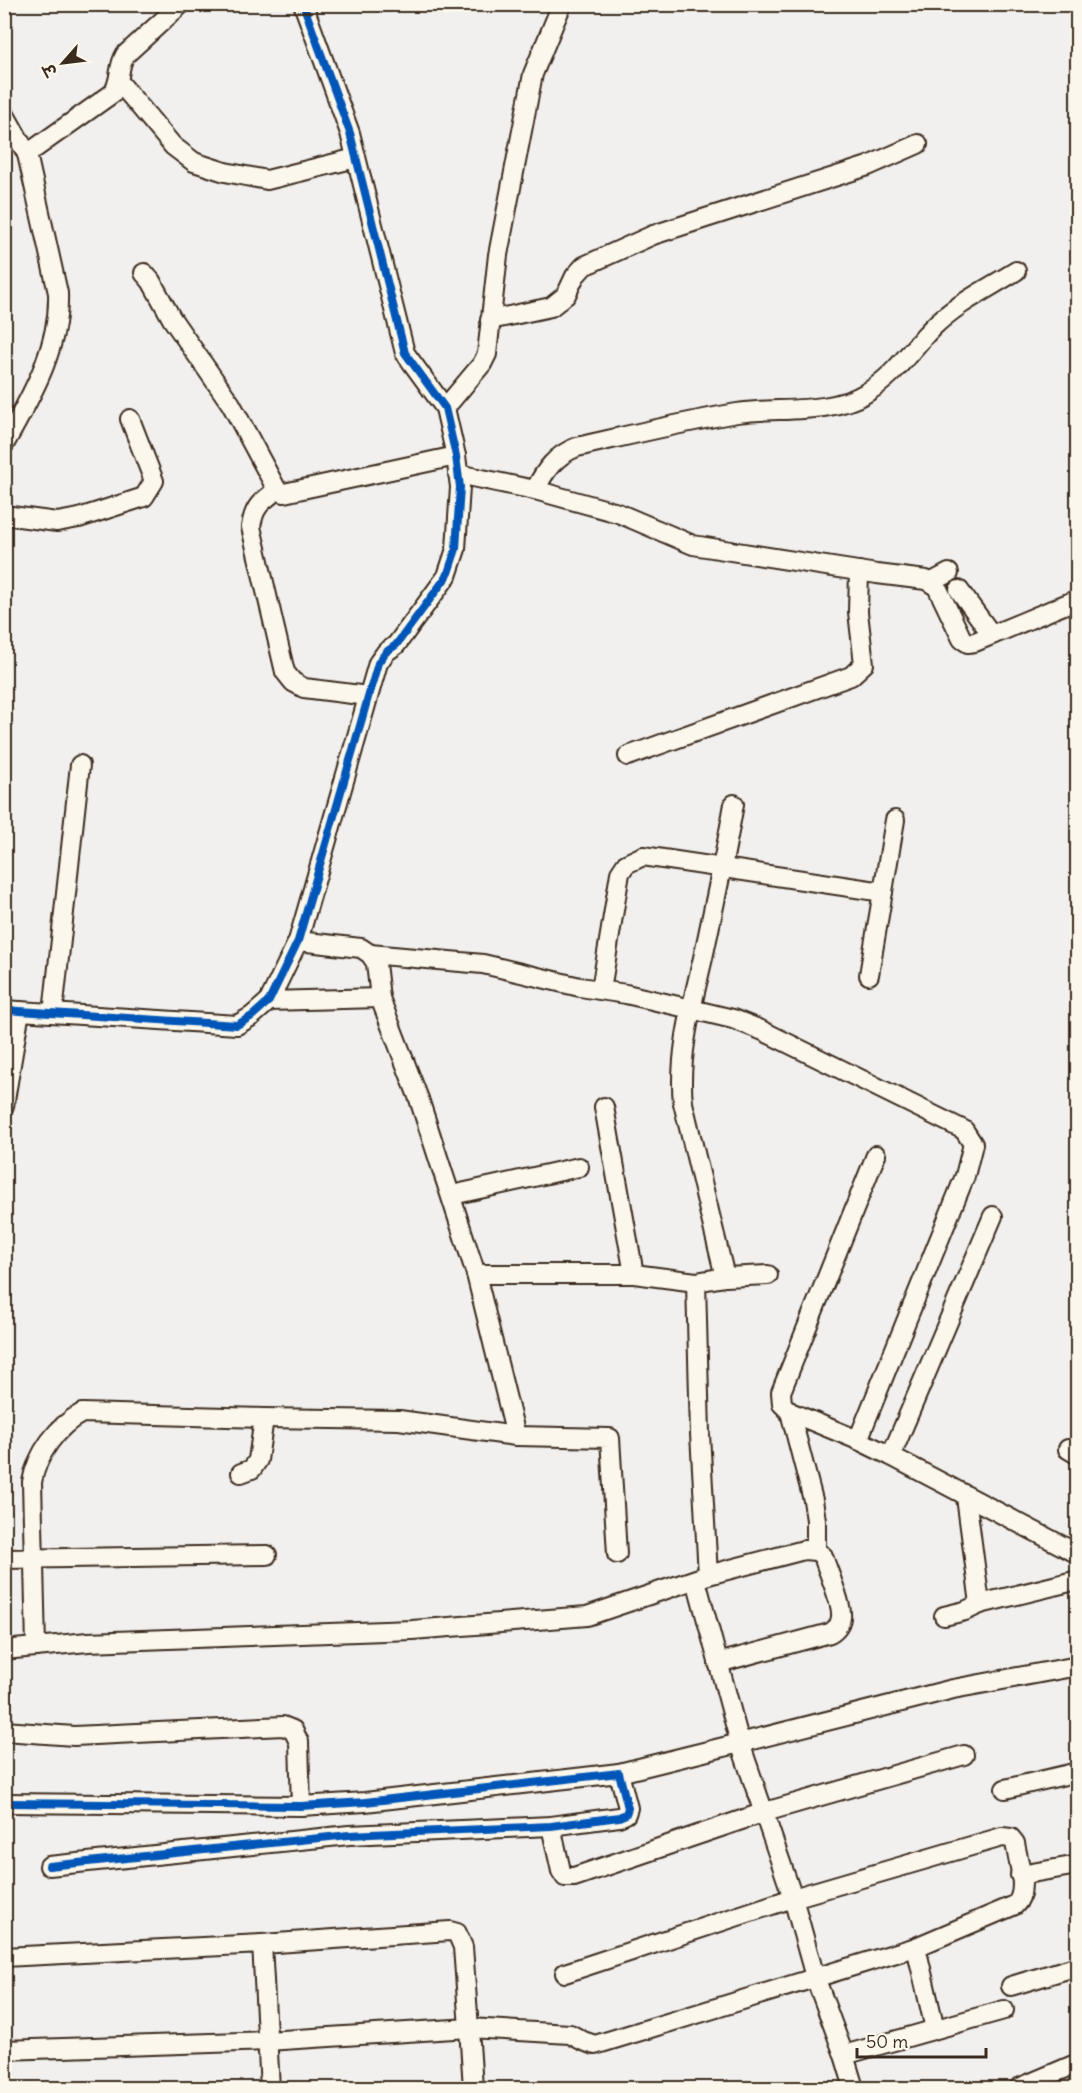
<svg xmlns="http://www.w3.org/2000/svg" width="1082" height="2093" font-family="Delius,'Playpen Sans Deva',sans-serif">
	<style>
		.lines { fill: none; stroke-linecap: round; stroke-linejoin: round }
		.minor-casing { stroke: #3b2a1e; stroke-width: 22 }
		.minor { stroke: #fbf7ec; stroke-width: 18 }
		.cycleway-casing { stroke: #fbf7ec; stroke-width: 11 }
		.cycleway { stroke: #0057b8; stroke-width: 8 }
	</style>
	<rect width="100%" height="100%" fill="#f1f0ef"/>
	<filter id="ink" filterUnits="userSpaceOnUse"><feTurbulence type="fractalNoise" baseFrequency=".0167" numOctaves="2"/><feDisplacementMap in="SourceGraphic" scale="12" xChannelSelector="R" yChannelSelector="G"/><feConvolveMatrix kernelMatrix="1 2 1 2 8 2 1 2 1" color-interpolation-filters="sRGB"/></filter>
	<g filter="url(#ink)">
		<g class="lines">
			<defs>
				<g id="minor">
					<polyline points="120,83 173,146 194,162 225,172 267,180 356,158"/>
					<path d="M4,113L27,154L113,93C122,79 117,69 125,55L181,4"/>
					<polyline points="144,273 151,281 172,319 231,404 277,490 284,493 456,456"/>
					<polyline points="490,320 551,307 566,295 575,276 584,266 653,235 868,166 918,144"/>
					<polyline points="445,408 482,364 487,354 498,255 533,74 562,4"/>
					<path d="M4,445C30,398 60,349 58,293L27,154"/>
					<polyline points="458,474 535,490 618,513 693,545 877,574 926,580 937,587 962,639 968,643 975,642 1078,599"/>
					<path d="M277,490C261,502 254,506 251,527L285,672L293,682L304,688L368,696"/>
					<path d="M535,490C545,470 556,455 577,447C630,435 683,422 737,413C777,407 830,415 866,393C897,374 909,351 933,327C956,304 989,288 1016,271"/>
					<polyline points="4,515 57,522 79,518 144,497 154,481 130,419"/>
					<polyline points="932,582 949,573"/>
					<polyline points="959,590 992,635"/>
					<polyline points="628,756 851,676 864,664 858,612 859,571"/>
					<polyline points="298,941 361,948 370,954 376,963 380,998 419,1099 476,1274 634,1274 696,1282 725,1277 768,1275"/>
					<polyline points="370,954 483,964 580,987 626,994 691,1009 733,1019 761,1030 964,1130 973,1144 965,1176 858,1440"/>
					<polyline points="869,975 895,820"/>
					<polyline points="601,990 620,873 626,864 643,856 883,892"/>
					<polyline points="269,1001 380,998"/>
					<polyline points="4,1010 237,1025 252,1016 269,1001 298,941 378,663 386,652 396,645 447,576 456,549 460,487 456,456 445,408 405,353 350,133 303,4"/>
					<polyline points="53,1013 80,765"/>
					<polyline points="4,1106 20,1011"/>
					<polyline points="604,1107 634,1274"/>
					<polyline points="876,1155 781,1392 782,1404 790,1412 858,1440 891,1456 1078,1554"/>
					<polyline points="452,1195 579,1167"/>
					<polyline points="476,1274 516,1436 610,1438 617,1554"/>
					<path d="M725,1277L683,1103C678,1055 692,1005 703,958C714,907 725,856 734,804"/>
					<polyline points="696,1282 700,1434 708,1575"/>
					<polyline points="790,1412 813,1500 816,1520 816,1551"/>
					<polyline points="264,1418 399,1420 516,1436"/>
					<polyline points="1068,1449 1078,1455"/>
					<polyline points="891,1456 993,1216"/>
					<polyline points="966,1497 980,1604"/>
					<polyline points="4,1559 267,1555"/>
					<polyline points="944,1616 965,1611 980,1604 1078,1580"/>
					<path d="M36,1647L32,1482C37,1454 57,1426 82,1413L264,1418L258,1460L252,1469L241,1473"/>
					<path d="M4,1650L88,1642L412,1630L587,1616L708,1575L804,1550L816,1551L823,1556C827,1569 841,1601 841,1613C842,1622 837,1629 830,1633L718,1663"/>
					<polyline points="4,1731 74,1736 283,1726 293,1730 299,1742 301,1806"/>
					<polyline points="619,1773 740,1743 696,1580"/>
					<polyline points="1005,1789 1078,1772"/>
					<polyline points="4,1803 301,1806 365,1802 619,1773 628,1808 626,1814 619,1817 551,1826 349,1835 49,1866"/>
					<polyline points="551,1826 561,1871 565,1877 574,1877 765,1812 964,1755"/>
					<polyline points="1020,1875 1078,1865"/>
					<polyline points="916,1947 935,2029"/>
					<polyline points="4,1957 262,1944 270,2088"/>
					<polyline points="1011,1986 1078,1966"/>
					<polyline points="4,2050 267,2041 469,2028 463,1947 457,1933 450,1931 262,1944"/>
					<polyline points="844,2055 1004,2010"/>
					<path d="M473,2088L469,2028L570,2034L583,2041L595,2045L916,1947L1015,1905C1029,1892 1018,1861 1015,1843L1011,1838L1002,1837L793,1898L565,1973"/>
					<polyline points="854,2088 844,2055 815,1977 793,1898 740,1743 953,1689 1078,1666"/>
					<polyline points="1019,2088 1078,2063"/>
				</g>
			</defs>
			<!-- minor casing -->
			<use href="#minor" class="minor-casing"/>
			<!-- minor -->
			<use href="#minor" class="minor"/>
			<defs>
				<g id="cycleway">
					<polyline points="4,1010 237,1025 252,1016 269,1001 298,941 378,663 386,652 396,645 447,576 456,549 460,487 456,456 445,408 405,353 350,133 303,4"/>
					<polyline points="4,1803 301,1806 365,1802 619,1773 628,1808 626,1814 619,1817 551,1826 349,1835 49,1866"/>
				</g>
			</defs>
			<!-- cycleway casing -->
			<use href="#cycleway" class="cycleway-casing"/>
			<!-- cycleway -->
			<use href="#cycleway" class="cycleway"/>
		</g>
	</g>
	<!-- margin -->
	<rect width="1082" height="2093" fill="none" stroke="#fbf7ec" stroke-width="24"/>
	<rect x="12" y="12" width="1058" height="2069" fill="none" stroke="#3b2a1e" stroke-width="2" filter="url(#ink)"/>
	<!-- north arrow -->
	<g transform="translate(63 63) rotate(242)" stroke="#fbf7ec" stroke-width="4.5" paint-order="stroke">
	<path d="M0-4.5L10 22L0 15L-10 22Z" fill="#3b2a1e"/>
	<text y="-9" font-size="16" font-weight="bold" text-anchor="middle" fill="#3b2a1e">उ</text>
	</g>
	<!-- scale -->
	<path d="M857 2048v9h129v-9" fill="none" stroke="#3b2a1e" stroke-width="3"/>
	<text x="866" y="2048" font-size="18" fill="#3b2a1e" stroke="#fbf7ec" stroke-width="4.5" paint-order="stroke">50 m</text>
</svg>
